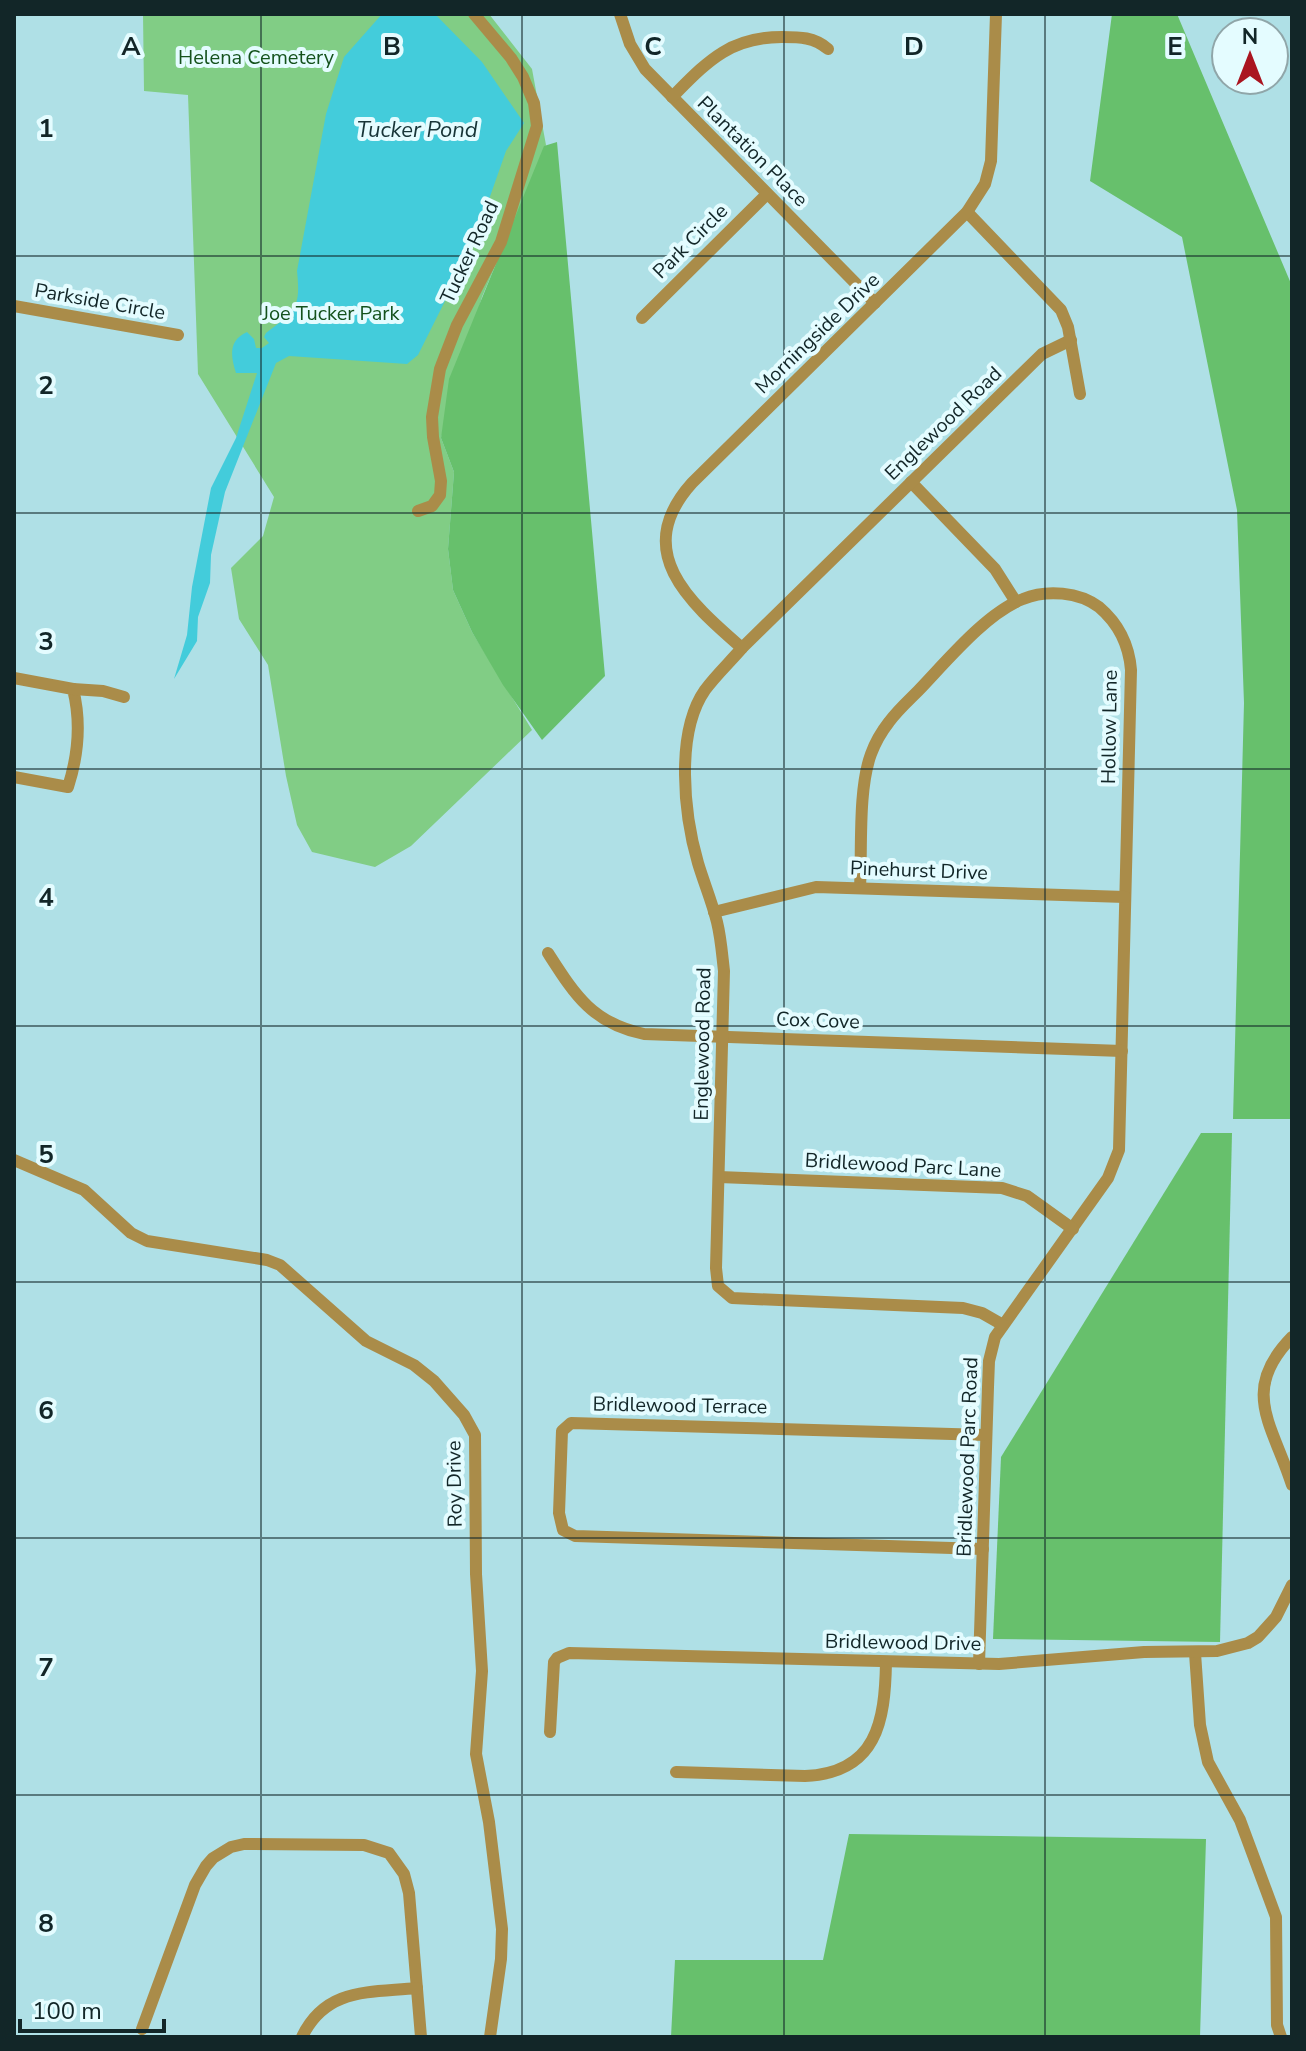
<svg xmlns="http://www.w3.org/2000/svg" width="1306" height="2051" font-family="'Nunito Sans',sans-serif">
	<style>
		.green { fill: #81cd85 }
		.forest { fill: #67c06c }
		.water { fill: #43ccdb }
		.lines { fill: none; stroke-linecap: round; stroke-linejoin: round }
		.minor { stroke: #aa8c49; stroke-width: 12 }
		.grid { fill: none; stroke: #122628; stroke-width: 2; stroke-opacity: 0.55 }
		.labels { text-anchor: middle; stroke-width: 8; stroke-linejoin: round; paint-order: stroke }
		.park-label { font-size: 20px; fill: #14521c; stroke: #e4fcff }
		.street-label { font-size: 20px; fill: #122628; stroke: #e4fcff }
		.water-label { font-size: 22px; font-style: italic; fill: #183538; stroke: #e4fcff }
		.grid-label { font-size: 26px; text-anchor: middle; font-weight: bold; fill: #122628; stroke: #e4fcff; stroke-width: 8; stroke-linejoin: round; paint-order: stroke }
	</style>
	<rect width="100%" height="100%" fill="#afe0e6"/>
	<!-- green -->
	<polygon class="green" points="143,14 489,14 532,69 546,145 482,297 441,438 454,472 448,549 453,590 472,632 532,730 411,846 375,867 312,852 297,825 286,776 268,665 239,619 231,568 263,536 274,497 198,374 188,95 144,91"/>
	<!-- forest -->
	<g class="forest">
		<polygon points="1112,14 1177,14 1292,286 1292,1119 1233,1119 1244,703 1237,510 1182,237 1090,181"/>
		<polygon points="557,142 605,676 542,740 503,685 472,632 453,590 448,549 454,472 441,438 449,379 544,146"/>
		<polygon points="1201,1133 1232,1133 1220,1642 993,1639 1001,1457"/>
		<polygon points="849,1834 1206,1839 1200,2037 671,2037 675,1960 823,1960"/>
	</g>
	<!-- water -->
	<path class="water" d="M382,14H435L482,62L524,123L506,151L473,245L418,355L407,364L289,356L276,363L225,492L211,555L210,583L198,617L197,641L174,679L187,635L192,587L211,488L236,438L257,373H236C230,355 229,340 247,332L254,339L256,348H262L269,343L264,337L266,333C295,311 301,309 297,271L326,114L344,57Z"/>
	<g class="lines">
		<!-- minor -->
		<g class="minor">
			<polyline points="620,14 630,44 645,69 875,303"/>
			<path d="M672,97C707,62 729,37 782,37C800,37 814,37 828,49"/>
			<polyline points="967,212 1061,310 1068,327 1080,394"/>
			<polyline points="14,306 178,335"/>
			<polyline points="642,318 767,194"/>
			<polyline points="911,482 995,569 1016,602"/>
			<polyline points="418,511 432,506 440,495 441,481 433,437 432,417 440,369 457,325 501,242 537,126 534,103 523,77 511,58 474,14"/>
			<path d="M742,648C688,601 631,551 692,483L967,212L985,184L991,161L996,14"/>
			<path d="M14,678L73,689C81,721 78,756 68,787L14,777"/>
			<polyline points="73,689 103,691 124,697"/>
			<path d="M860,888C862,849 858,789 871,754C875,743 882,731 889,722C897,711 908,701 918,691C946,662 986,613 1023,599C1047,589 1079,592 1099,607C1119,624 1129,645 1131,670L1119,1150L1108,1178L995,1337L989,1361L988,1387L979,1664"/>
			<polyline points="714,912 816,887 1125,897"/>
			<path d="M548,953C575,995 592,1023 644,1034L1122,1051"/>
			<polyline points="14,1160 84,1190 131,1233 147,1241 267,1260 280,1265 366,1341 414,1365 434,1381 464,1415 475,1435 476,1574 482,1671 476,1754 489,1822 502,1929 501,1959 490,2037"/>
			<polyline points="719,1177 1002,1188 1027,1196 1073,1229"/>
			<path d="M1003,1325L982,1313L963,1308L732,1298L718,1286L716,1268L724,971C722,954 721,938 717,922C712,902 704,883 698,863C684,815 675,733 705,690C716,675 730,662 742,648L1042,354L1071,340"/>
			<path d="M1292,1337C1239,1391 1273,1425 1292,1485"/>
			<polyline points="983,1549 575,1536 563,1530 559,1513 562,1431 571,1423 986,1435"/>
			<polyline points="1195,1653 1200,1725 1208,1762 1240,1820 1276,1917 1277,2025 1281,2037"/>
			<polyline points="550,1732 554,1662 557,1658 569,1653 999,1664 1144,1652 1217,1651 1248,1643 1258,1637 1276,1617 1292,1585"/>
			<path d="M676,1772L805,1776C877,1773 885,1721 886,1662"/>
			<polyline points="142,2029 195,1885 206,1866 213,1858 231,1847 244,1844 364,1845 389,1853 404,1874 409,1893 421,2037"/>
			<path d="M302,2037C326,1987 370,1993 417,1988"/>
		</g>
	</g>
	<!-- grid -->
	<path class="grid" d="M261,14V2037M522,14V2037M784,14V2037M1045,14V2037M14,256H1292M14,513H1292M14,769H1292M14,1026H1292M14,1282H1292M14,1538H1292M14,1795H1292"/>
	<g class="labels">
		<!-- park labels -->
		<g class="park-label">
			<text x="256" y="64">Helena Cemetery</text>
			<text x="331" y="320">Joe Tucker Park</text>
		</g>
		<!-- street labels -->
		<g class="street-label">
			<text transform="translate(753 151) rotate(45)" y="7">Plantation Place</text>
			<text transform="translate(690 241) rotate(-45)" y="7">Park Circle</text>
			<text transform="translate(469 252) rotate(-65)" y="7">Tucker Road</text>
			<text transform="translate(100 301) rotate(10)" y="7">Parkside Circle</text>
			<text transform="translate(817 333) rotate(-44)" y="7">Morningside Drive</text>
			<text transform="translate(943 423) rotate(-44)" y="7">Englewood Road</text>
			<text transform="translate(1109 727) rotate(-89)" y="7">Hollow Lane</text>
			<text transform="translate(919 870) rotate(2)" y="7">Pinehurst Drive</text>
			<text transform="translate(818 1020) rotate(2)" y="7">Cox Cove</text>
			<text transform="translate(702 1044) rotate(-89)" y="7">Englewood Road</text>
			<text transform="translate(903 1165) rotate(3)" y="7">Bridlewood Parc Lane</text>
			<text transform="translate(680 1405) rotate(1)" y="7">Bridlewood Terrace</text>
			<text transform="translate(967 1457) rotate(-88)" y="7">Bridlewood Parc Road</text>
			<text transform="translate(454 1484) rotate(-91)" y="7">Roy Drive</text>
			<text transform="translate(903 1642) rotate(1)" y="7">Bridlewood Drive</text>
		</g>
		<!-- water labels -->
		<g class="water-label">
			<text x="417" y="137">Tucker Pond</text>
		</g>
	</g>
	<g class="grid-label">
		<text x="131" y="55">A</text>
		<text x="392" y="55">B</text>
		<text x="653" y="55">C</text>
		<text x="914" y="55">D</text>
		<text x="1175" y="55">E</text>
		<text x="46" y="137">1</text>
		<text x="46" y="394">2</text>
		<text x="46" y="650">3</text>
		<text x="46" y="906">4</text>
		<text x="46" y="1163">5</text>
		<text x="46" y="1419">6</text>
		<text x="46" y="1676">7</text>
		<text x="46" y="1932">8</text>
	</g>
	<!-- border -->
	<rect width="1306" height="2051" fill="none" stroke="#122628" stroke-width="32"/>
	<!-- north arrow -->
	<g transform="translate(1250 56)"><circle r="38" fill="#e4fcff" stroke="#90a6a9" stroke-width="2"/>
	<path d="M0-6L14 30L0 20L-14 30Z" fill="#aa1520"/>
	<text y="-12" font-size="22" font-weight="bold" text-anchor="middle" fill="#122628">N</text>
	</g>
	<!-- scale -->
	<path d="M20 2019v12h144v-12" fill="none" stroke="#122628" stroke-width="4"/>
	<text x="32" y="2019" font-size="24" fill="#122628" stroke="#e4fcff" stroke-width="6" paint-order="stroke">100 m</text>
</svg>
